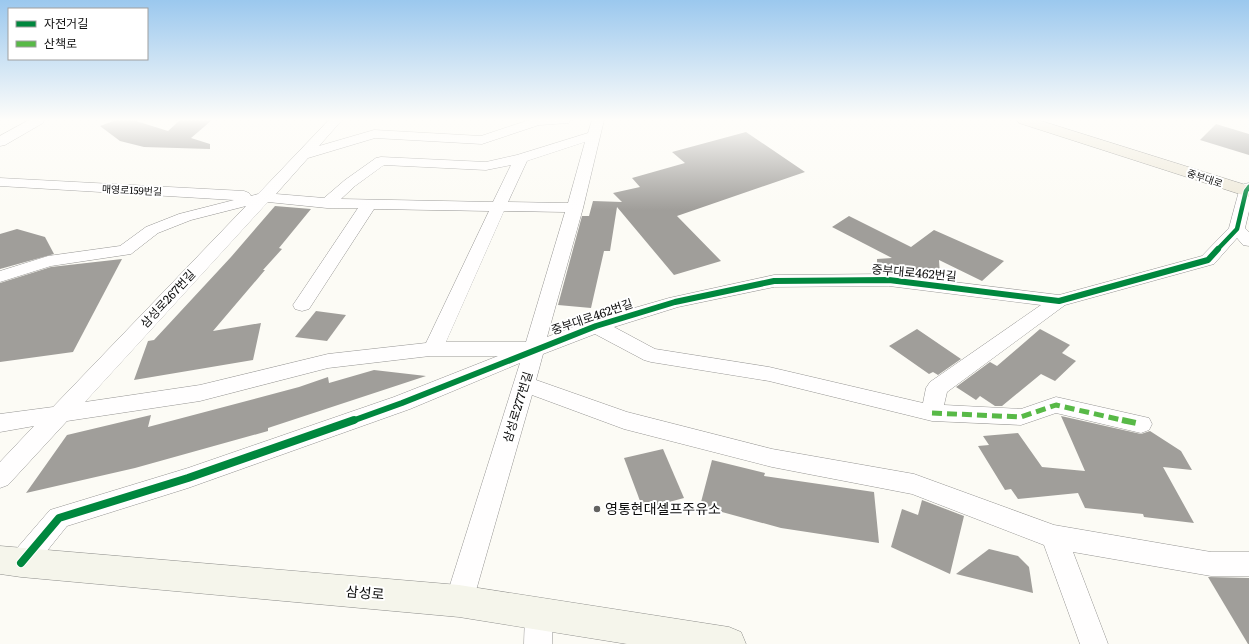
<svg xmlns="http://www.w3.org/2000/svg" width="1249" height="644" font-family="Literata,'Noto Sans KR',serif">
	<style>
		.building { fill: #a09e9a }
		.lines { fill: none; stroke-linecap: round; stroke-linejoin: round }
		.street-casing { stroke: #969593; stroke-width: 1 }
		.secondary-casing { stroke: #8c8c89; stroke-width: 1 }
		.primary-casing { stroke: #838380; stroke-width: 1 }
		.street { fill: #fffefe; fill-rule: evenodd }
		.secondary { fill: #f5f5eb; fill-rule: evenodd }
		.primary { fill: #eee9d9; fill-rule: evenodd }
		.quiet-far1 { stroke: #58b947; stroke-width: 5; stroke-dasharray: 10 5; stroke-linecap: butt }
		.quiet { stroke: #58b947; stroke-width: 6; stroke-dasharray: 14 6; stroke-linecap: butt }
		.cycleway-far2-casing { stroke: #fff; stroke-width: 6 }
		.cycleway-far1-casing { stroke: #fff; stroke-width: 8 }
		.cycleway-casing { stroke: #fff; stroke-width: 10 }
		.cycleway-far2 { stroke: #00873e; stroke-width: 4.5 }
		.cycleway-far1 { stroke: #00873e; stroke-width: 6 }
		.cycleway { stroke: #00873e; stroke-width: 8 }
		.poi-dot { fill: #626260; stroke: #fff; stroke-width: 1.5 }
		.labels { text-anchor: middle; stroke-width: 4; stroke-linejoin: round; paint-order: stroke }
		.far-street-label { font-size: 10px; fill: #0f0f0f; stroke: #fff }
		.street-label { font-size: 12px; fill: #0f0f0f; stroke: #fff }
		.near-poi-label { font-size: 14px; fill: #0f0f0f; stroke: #fff; text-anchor: start }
		.near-street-label { font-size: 14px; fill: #0f0f0f; stroke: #fff }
	</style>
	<rect width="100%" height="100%" fill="#fcfbf5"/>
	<!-- building -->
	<g class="building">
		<polygon points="116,120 133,120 168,131 180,120 212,120 191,138 210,144 210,149 144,147 120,141 100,126"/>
		<polygon points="1216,124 1249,134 1249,155 1200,140"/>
		<polygon points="746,132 805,172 677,216 721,261 674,275 617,207 610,251 604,251 591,308 558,305 582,216 589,216 593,201 622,202 613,193 640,187 632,178 685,163 672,152"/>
		<polygon points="275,206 311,209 279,248 282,249 263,270 265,270 213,331 261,323 253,360 134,380 148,341 154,340 231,257"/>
		<polygon points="849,216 911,247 934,230 1004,261 982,281 939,260 940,275 877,265 877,259 892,258 832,227"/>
		<polygon points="17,229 45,237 54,254 0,269 0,234"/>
		<polygon points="122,259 73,352 0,362 0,283 51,267"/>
		<polygon points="316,311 346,315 327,341 295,337"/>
		<polygon points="917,329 961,359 938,375 933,372 929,374 889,346"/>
		<polygon points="1040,329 1070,345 1062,353 1076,361 1055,381 1041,374 1002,406 995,406 980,396 976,400 956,387 990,362 997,366"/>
		<polygon points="374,370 426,376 268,428 268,431 135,468 26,493 67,435 151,415 148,427 299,387 328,377 329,383"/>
		<polygon points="1061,416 1141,434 1150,431 1181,451 1192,470 1163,467 1194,523 1144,517 1143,514 1085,508 1078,493 1018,499 1011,489 1005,490 978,446 989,445 983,436 1018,433 1042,467 1085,471"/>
		<polygon points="663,449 684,498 643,509 624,458"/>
		<polygon points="712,460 765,473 764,476 874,492 879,543 781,528 700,506"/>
		<polygon points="922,500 964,516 950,574 891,547 902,509 918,515"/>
		<polygon points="989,549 1018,556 1029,567 1033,593 956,574"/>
		<polygon points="1208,577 1249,578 1249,644 1248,644"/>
	</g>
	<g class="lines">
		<defs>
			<g id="street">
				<polygon points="29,120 44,120 43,123 5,145 0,146 0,136"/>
				<path d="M329,120H342L319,146L374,130L481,136L529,120H570L569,123L539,125L482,144L375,138L308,158L276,194L324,198L345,180L376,158L381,157L486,162L517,155L588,133L592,120H604L583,208L547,337L589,321L669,298L774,275L889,274L1059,295L1202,256L1229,228L1239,191L1244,184L1249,183V211L1245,228L1249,232V246L1243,245L1237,238L1214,264L1065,305L947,392L944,405L1021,409L1056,397L1149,418L1152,424L1149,430L1141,433L1056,413L1021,425L932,421L769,381L651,362L644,360L595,334L543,354L536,380L627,412L772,449L914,474L1054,525L1211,552H1249V576H1211L1073,552L1108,644H1080L1044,545L912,494L772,467L624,429L532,395L473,601L469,610L459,614L449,610L445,601L520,363L410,409L188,488L67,526L30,572L21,575L12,572L8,563L12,554L50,510L188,468L394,397L498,356H430L328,368L200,401L67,421L8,485L0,488V462L34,426L0,432V414L53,407L246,206L191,220L158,233L131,254L51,266L0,282V271L48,256L120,246L146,227L179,214L234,200L0,186V178L244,191L249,193L251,196L258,194ZM585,142L568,203L508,202L527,161ZM384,165L486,170L511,165L493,202L341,199L355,186ZM268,202L327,208H358L293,305L295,309L302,311L309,309L374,209L489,211L426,343L328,354L200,385L85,402ZM504,211L565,212L526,342H446ZM889,286L1041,305L930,382L926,388L923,403L769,367L655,349L614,327L678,307L774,287Z"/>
				<polygon points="539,599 549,603 553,613 552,644 524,644 525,613 529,603"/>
			</g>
			<polygon id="secondary" points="0,546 459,585 729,627 741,632 746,644 627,644 459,617 21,577 0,574"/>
			<polygon id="primary" points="1017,120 1038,120 1249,186 1249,197 1019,123"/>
		</defs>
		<!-- street casing -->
		<use href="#street" class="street-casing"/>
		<!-- secondary casing -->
		<use href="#secondary" class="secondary-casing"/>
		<!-- primary casing -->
		<use href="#primary" class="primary-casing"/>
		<!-- street -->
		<use href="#street" class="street"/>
		<!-- secondary -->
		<use href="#secondary" class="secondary"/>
		<!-- primary -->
		<use href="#primary" class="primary"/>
		<!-- quiet-far1 -->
		<polyline class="quiet-far1" points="932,413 1021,417 1056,405 1126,421"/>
		<!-- quiet -->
		<polyline class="quiet" points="1122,420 1141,424"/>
		<defs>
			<polyline id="cycleway-far2" points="1217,250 1237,229 1246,191 1249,187"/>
			<polyline id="cycleway-far1" points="352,421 402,403 596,326 675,302 774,281 889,280 1059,301 1208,260 1218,249"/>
			<polyline id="cycleway" points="21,563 59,518 188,478 354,420"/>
		</defs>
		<!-- cycleway-far2 casing -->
		<use href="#cycleway-far2" class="cycleway-far2-casing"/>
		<!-- cycleway-far1 casing -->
		<use href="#cycleway-far1" class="cycleway-far1-casing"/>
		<!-- cycleway casing -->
		<use href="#cycleway" class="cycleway-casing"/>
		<!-- cycleway-far2 -->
		<use href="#cycleway-far2" class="cycleway-far2"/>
		<!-- cycleway-far1 -->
		<use href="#cycleway-far1" class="cycleway-far1"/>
		<!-- cycleway -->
		<use href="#cycleway" class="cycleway"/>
	</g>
	<!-- sky -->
	<linearGradient id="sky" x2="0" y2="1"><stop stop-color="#9bc8ee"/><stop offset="0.57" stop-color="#fefdfa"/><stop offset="1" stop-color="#fefdfa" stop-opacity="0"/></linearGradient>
	<rect width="1249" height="210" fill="url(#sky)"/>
	<!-- markers -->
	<circle class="poi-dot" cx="597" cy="509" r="4"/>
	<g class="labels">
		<!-- far-street labels -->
		<g class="far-street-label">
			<text transform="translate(1205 178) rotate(18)" y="4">중부대로</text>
			<text transform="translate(132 190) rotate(3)" y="4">매영로159번길</text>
		</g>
		<!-- street labels -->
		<g class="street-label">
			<text transform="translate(914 273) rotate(5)" y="4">중부대로462번길</text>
			<text transform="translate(168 299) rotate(-47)" y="4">삼성로267번길</text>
			<text transform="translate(592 317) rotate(-19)" y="4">중부대로462번길</text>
			<text transform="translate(518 407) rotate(-73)" y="4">삼성로277번길</text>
		</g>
		<!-- near-poi labels -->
		<g class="near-poi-label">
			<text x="605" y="514">영통현대셀프주유소</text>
		</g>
		<!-- near-street labels -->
		<g class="near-street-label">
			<text transform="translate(365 593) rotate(5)" y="5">삼성로</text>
		</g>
	</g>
	<!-- legend -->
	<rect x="8" y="8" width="140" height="52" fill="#ffffff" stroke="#9f9f9f"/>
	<rect x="16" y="21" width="20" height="6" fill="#00873e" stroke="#9f9f9f"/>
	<text x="44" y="28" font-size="12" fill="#0f0f0f">자전거길</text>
	<rect x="16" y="41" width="20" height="6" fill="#58b947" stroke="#9f9f9f"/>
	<text x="44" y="48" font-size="12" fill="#0f0f0f">산책로</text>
</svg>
